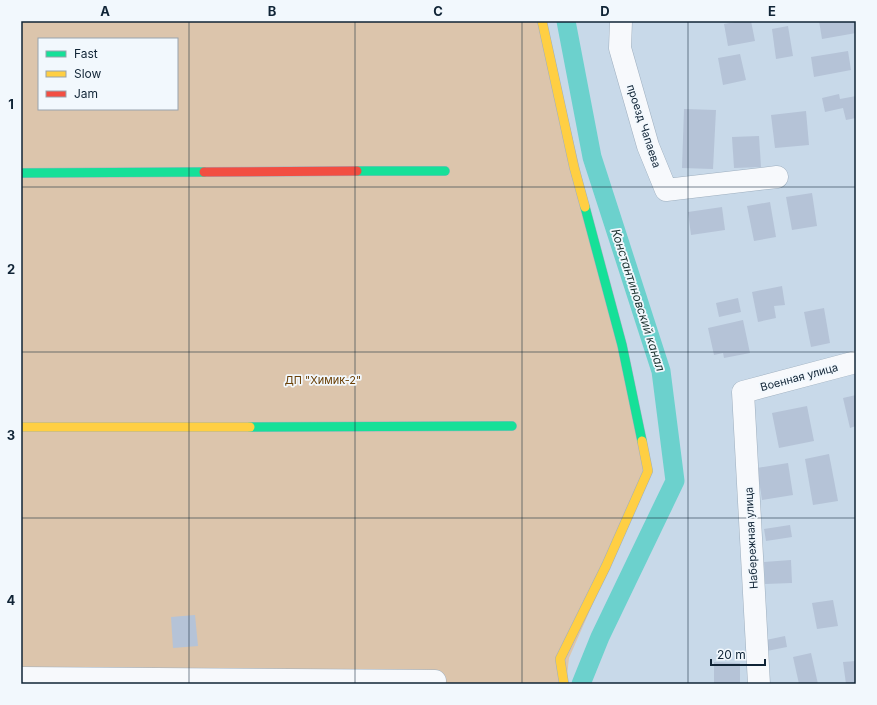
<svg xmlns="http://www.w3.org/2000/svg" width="877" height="705" font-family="Inter,sans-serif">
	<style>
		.green { fill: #dcc5ac; fill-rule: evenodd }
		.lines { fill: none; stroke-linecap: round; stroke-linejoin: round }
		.canal { stroke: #6cd1cd; stroke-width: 19 }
		.building { fill: #b5c3d7 }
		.street-casing { stroke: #9eafbf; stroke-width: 23 }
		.fast-casing { stroke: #9eafbf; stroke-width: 10 }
		.slow-casing { stroke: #9eafbf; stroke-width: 10 }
		.jam-casing { stroke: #9eafbf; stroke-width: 10 }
		.street { stroke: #f7f9fc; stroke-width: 22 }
		.fast { stroke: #16e098; stroke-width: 9 }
		.slow { stroke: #ffcf43; stroke-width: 9 }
		.jam { stroke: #f24e42; stroke-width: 9 }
		.grid { fill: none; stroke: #102436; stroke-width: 1; stroke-opacity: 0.55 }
		.labels { text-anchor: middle; stroke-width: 3.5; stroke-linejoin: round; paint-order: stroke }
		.street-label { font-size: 11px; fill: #102436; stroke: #f2f8fd }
		.park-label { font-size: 11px; fill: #6b4006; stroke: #f2f8fd }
		.water-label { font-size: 12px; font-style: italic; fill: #182f2c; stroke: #f2f8fd }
		.neatline { fill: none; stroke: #102436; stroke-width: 1.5 }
		.grid-label { font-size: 13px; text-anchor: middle; font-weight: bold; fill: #102436 }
	</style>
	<rect width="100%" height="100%" fill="#c8d9e9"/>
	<!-- green -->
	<path class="green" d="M21,21H545L651,471L569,658L566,684H21ZM39,39H177V109H39Z"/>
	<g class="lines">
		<!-- canal -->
		<polyline class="canal" points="566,21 592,157 661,371 675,481 600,637 581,684"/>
	</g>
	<!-- building -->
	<g class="building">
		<polygon points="740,21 751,21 755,41 728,46 724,24"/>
		<polygon points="819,21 856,21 856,33 822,39"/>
		<polygon points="788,26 793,56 776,59 772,29"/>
		<polygon points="848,51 851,70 814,77 811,57"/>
		<polygon points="740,54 746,80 723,85 718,58"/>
		<polygon points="839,94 840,99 856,96 856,118 846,120 843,108 825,112 822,98"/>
		<polygon points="684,109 716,110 713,169 682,168"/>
		<polygon points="806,111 809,145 775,148 771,115"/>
		<polygon points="759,136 761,167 734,168 732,137"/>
		<polygon points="812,193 817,226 792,230 786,197"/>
		<polygon points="770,202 776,237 754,241 747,206"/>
		<polygon points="722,207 725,230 691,235 688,212"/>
		<polygon points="782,286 785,305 774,306 776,318 758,322 752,292"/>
		<polygon points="738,298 741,312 719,317 716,303"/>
		<polygon points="824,308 830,343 811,347 804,312"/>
		<polygon points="743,320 750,353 724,358 723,353 714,355 708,328"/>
		<polygon points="856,395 856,426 850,428 843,398"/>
		<polygon points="807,406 814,441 779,448 772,413"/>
		<polygon points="829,454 838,501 813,505 805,459"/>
		<polygon points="788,463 793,495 762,500 757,468"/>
		<polygon points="790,525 792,537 766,541 764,529"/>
		<polygon points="791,560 792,583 765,584 764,562"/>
		<polygon points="833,600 838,626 817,629 812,603"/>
		<polygon points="195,615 198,646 173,648 171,617"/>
		<polygon points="785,636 787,647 767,651 766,640"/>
		<polygon points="811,653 818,684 799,684 793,657"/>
		<polygon points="856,661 856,684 846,684 843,662"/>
		<polygon points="714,662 740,663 740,683 714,683"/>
	</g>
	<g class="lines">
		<defs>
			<g id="street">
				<polyline points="621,21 620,48 648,146 666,190 777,177"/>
				<polyline points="21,678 435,681"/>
				<polyline points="759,684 743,392 856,362"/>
			</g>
			<g id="fast">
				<polyline points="357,171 445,171"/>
				<polyline points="21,173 204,172"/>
				<polyline points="585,207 622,345 642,441"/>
				<polyline points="250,427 512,426"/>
			</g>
			<g id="slow">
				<polyline points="542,21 574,167 585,207"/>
				<polyline points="21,427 250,427"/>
				<polyline points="564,684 560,659 606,566 648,471 642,441"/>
			</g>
			<polyline id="jam" points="204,172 357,171"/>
		</defs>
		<!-- street casing -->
		<use href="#street" class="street-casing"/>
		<!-- fast casing -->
		<use href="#fast" class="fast-casing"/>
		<!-- slow casing -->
		<use href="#slow" class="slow-casing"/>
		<!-- jam casing -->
		<use href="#jam" class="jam-casing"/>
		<!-- street -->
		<use href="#street" class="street"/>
		<!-- fast -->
		<use href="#fast" class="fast"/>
		<!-- slow -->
		<use href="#slow" class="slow"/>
		<!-- jam -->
		<use href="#jam" class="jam"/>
	</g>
	<!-- grid -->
	<path class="grid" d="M189,21V684M355,21V684M522,21V684M688,21V684M21,187H856M21,352H856M21,518H856"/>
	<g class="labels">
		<!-- street labels -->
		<g class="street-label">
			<text transform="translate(644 126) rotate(72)" y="4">проезд Чапаева</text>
			<text transform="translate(799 377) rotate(-15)" y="4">Военная улица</text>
			<text transform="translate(751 538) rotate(-93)" y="4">Набережная улица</text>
		</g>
		<!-- park labels -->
		<g class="park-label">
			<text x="323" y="384">ДП "Химик-2"</text>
		</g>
		<!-- water labels -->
		<g class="water-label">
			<text transform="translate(638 300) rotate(72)" y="4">Константиновский канал</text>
		</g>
	</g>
	<!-- border -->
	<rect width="877" height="705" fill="none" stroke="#f2f8fd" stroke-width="44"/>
	<!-- legend -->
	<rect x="38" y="38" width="140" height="72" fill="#f2f8fd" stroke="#98a3ad"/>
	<rect x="46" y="51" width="20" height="6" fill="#16e098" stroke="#98a3ad"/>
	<text x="74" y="58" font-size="12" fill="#102436">Fast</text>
	<rect x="46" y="71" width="20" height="6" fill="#ffcf43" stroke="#98a3ad"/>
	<text x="74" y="78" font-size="12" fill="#102436">Slow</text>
	<rect x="46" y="91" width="20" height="6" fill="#f24e42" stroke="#98a3ad"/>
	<text x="74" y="98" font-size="12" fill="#102436">Jam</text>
	<!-- scale -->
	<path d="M711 659v6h54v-6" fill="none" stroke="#102436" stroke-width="2"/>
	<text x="717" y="659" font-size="12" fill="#102436" stroke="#f2f8fd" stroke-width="3" paint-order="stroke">20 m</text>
	<rect x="22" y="22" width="833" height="661" class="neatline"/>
	<g class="grid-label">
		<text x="105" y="16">A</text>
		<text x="272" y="16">B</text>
		<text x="438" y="16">C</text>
		<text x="605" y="16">D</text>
		<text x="772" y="16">E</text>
		<text x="11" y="109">1</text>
		<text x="11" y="274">2</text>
		<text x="11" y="440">3</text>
		<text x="11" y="605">4</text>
	</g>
</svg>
